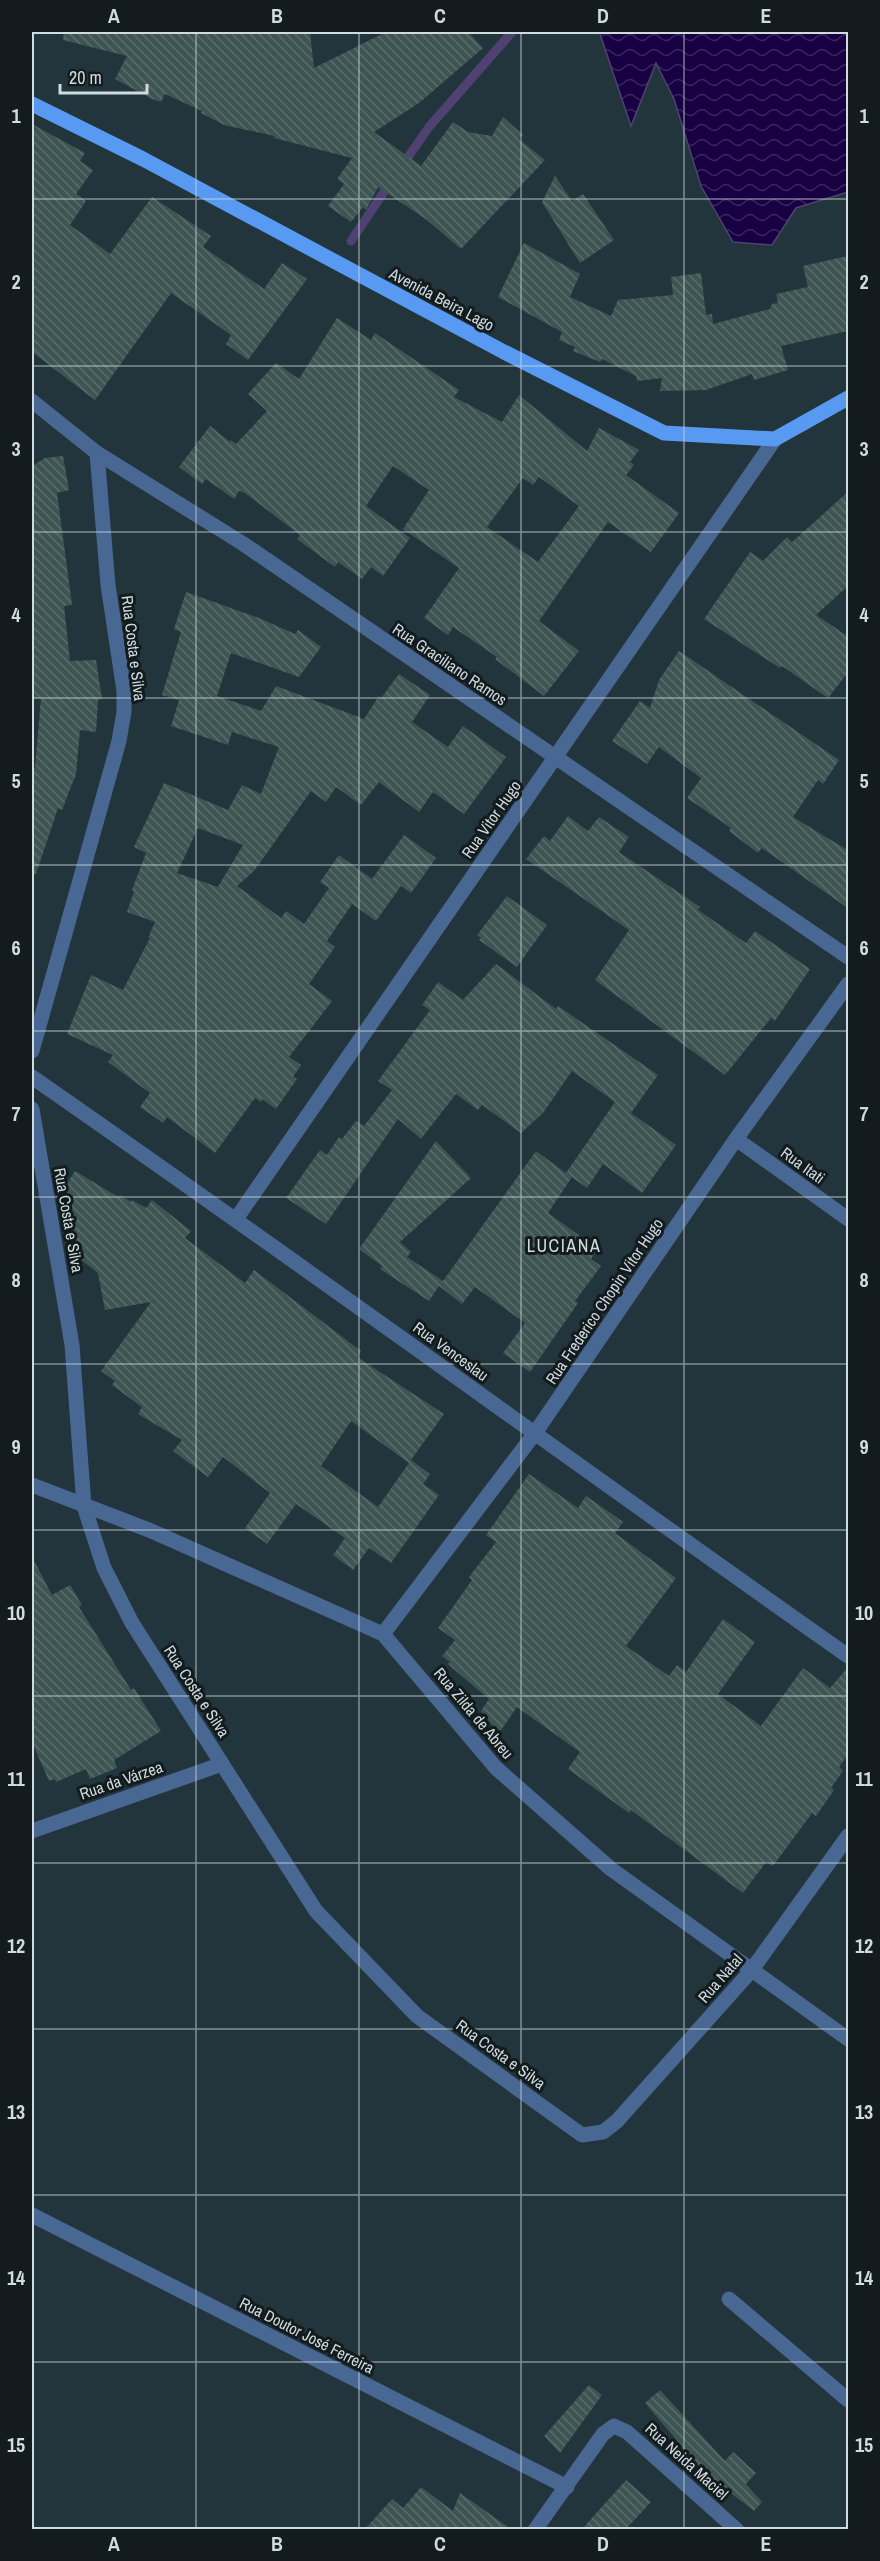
<svg xmlns="http://www.w3.org/2000/svg" width="880" height="2561" font-family="'Archivo Narrow',sans-serif">
	<style>
		.water { fill: url(#water-waves); stroke: #4f4272; stroke-width: 1.5 }
		.lines { fill: none; stroke-linecap: round; stroke-linejoin: round }
		.stream { stroke: #4f4272; stroke-width: 9 }
		.building { fill: url(#building-back-hatch); fill-rule: evenodd }
		.minor { stroke: #486792; stroke-width: 15 }
		.major { stroke: #589af1; stroke-width: 15 }
		.grid { fill: none; stroke: #cfdbdf; stroke-width: 1.5; stroke-opacity: 0.55 }
		.labels { text-anchor: middle; stroke-width: 6; stroke-linejoin: round; paint-order: stroke }
		.street-label { font-size: 16px; fill: #cfdbdf; stroke: #131b1e }
		.neighbourhood-label { font-size: 18px; letter-spacing: 1.5px; fill: #cfdbdf; stroke: #131b1e }
		.neatline { fill: none; stroke: #cfdbdf; stroke-width: 2 }
		.grid-label { font-size: 20px; text-anchor: middle; font-weight: bold; fill: #cfdbdf }
	</style>
	<defs>
		<pattern id="water-waves" width="16" height="10" patternUnits="userSpaceOnUse" patternTransform="scale(1.5)"><rect width="16" height="10" fill="#180143"/><path d="M0 5q4-4 8 0t8 0" fill="none" stroke="#39255e"/></pattern>
		<pattern id="building-back-hatch" width="6" height="6" patternUnits="userSpaceOnUse" patternTransform="scale(1.5)"><rect width="6" height="6" fill="#3e5554"/><path d="M-1 5l2 2M0 0l6 6M5-1l2 2" fill="none" stroke="#596d6c"/></pattern>
	</defs>
	<rect width="100%" height="100%" fill="#22353c"/>
	<!-- water -->
	<polygon class="water" points="603,32 848,32 848,192 796,208 772,245 733,242 701,186 674,99 656,63 631,126 600,34"/>
	<g class="lines">
		<!-- stream -->
		<g class="stream">
			<polyline points="401,167 429,127 512,32"/>
			<polyline points="351,241 390,183"/>
		</g>
	</g>
	<!-- building -->
	<g class="building">
		<polygon points="64,32 310,32 314,68 386,32 468,32 483,48 419,103 374,132 421,166 453,122 468,132 492,136 503,117 523,135 519,139 545,160 461,249 427,220 378,187 366,210 363,207 351,222 328,206 344,184 337,179 352,158 274,138 275,136 224,125 201,113 202,111 165,94 161,102 152,99 115,79 127,56 63,40"/>
		<polygon points="32,124 85,153 80,161 93,170 76,194 86,201 70,225 110,254 152,197 211,236 203,247 264,289 282,263 307,279 248,360 226,344 231,335 171,293 95,400 32,352"/>
		<polygon points="555,176 572,201 583,194 614,240 580,263 542,202"/>
		<polygon points="524,243 580,274 570,297 611,316 618,300 673,295 671,277 701,273 706,315 712,314 713,324 770,309 772,304 778,303 776,294 808,287 803,266 848,256 848,331 781,346 788,370 754,380 752,374 706,390 660,391 662,378 637,381 636,376 602,359 600,362 573,351 575,347 559,340 562,332 498,297"/>
		<path d="M337,318L371,340L375,333L459,390L454,397L502,422L519,395L587,451L599,428L639,450L630,462L634,465L626,475L679,513L651,552L608,522L539,621L579,651L544,696L495,659L497,657L453,627L448,635L424,618L459,568L403,529L429,490L393,466L366,506L410,538L383,576L371,567L362,579L338,562L335,567L297,539L300,535L245,493L239,491L234,499L206,479L202,484L179,467L210,426L230,442L231,440L236,444L267,411L248,394L276,363L299,379ZM539,477L579,506L538,562L487,527L523,478L533,485Z"/>
		<polygon points="63,456 69,490 57,493 72,605 64,606 70,661 96,660 102,699 98,700 96,732 80,730 76,774 62,810 58,808 36,874 32,873 32,767 35,768 41,698 34,699 32,686 32,466 45,458"/>
		<polygon points="849,491 849,585 816,615 849,637 849,671 828,698 782,666 780,668 704,619 750,552 763,561 787,537 792,542"/>
		<path d="M186,592L259,618L295,634L298,630L321,647L299,677L231,653L217,696L261,711L276,686L364,719L379,696L381,698L399,674L430,695L412,722L448,747L463,726L506,757L464,814L433,792L419,812L379,782L361,805L336,787L326,802L311,791L254,871L237,886L281,918L286,911L304,924L329,888L320,882L339,855L372,879L404,835L436,858L411,893L401,886L376,921L352,904L327,941L335,947L309,984L332,1001L289,1057L301,1065L293,1077L297,1079L276,1109L262,1099L261,1102L255,1098L215,1153L167,1117L163,1123L140,1107L150,1093L108,1062L113,1055L67,1034L91,975L123,990L150,938H148L155,922L127,912L134,892L132,890L146,853L134,847L164,783L228,810L242,785L261,794L279,747L232,732L228,745L171,726L179,700L162,695L181,632L174,629ZM198,828L243,845L218,887L177,873Z"/>
		<polygon points="679,651 839,760 823,784 818,780 793,817 849,851 849,909 762,848 758,853 729,831 731,828 687,798 701,778 659,747 647,764 612,741 640,701 650,708 659,680"/>
		<polygon points="568,816 588,831 599,817 629,837 619,852 700,907 698,910 746,943 755,931 810,969 775,1021 771,1018 725,1075 595,980 629,930 526,859 544,836 550,841"/>
		<polygon points="507,896 547,925 517,967 479,940 481,938 477,935"/>
		<polygon points="496,964 556,1009 558,1006 658,1075 631,1113 676,1145 642,1193 603,1164 587,1188 566,1173 572,1177 548,1213 598,1249 591,1259 601,1266 575,1301 578,1303 530,1372 503,1353 525,1323 475,1287 462,1304 439,1286 429,1301 380,1269 382,1266 359,1249 436,1141 471,1178 400,1242 411,1252 407,1257 443,1281 536,1151 566,1173 615,1102 572,1071 543,1113 521,1133 482,1105 478,1110 456,1094 421,1139 398,1119 326,1224 286,1198 320,1150 327,1155 339,1137 342,1139 356,1121 364,1126 392,1090 378,1081 430,1010 422,1005 438,982 463,1000"/>
		<path d="M75,1171L118,1197L120,1195L131,1202L132,1200L146,1208L152,1200L191,1231L185,1238L245,1283L254,1270L361,1351L357,1357L444,1414L411,1460L430,1474L423,1484L439,1495L391,1563L369,1548L353,1570L333,1555L345,1538L296,1504L267,1544L245,1528L270,1493L223,1457L208,1477L173,1451L182,1440L138,1414L142,1407L112,1385L115,1381L101,1371L151,1302L105,1310L98,1273L79,1258L66,1185ZM351,1421L409,1463L378,1507L321,1466Z"/>
		<polygon points="529,1474 578,1508 586,1496 612,1514 623,1522 615,1533 676,1578 626,1646 669,1676 677,1665 686,1672 723,1619 755,1642 718,1694 761,1726 803,1668 830,1688 849,1666 849,1753 839,1767 843,1771 831,1788 834,1790 816,1816 812,1813 773,1866 766,1862 743,1893 631,1810 629,1813 568,1769 580,1752 517,1707 499,1733 481,1711 489,1699 457,1672 448,1664 450,1662 442,1656 455,1640 438,1628 472,1580 469,1577 496,1542 486,1535"/>
		<polygon points="32,1557 52,1595 70,1585 82,1605 79,1607 131,1690 134,1688 161,1731 114,1760 117,1768 90,1779 86,1769 56,1782 55,1779 49,1781 32,1742"/>
		<polygon points="589,2385 602,2395 560,2453 544,2436"/>
		<polygon points="660,2390 725,2461 733,2452 756,2473 746,2484 762,2502 754,2511 704,2472 645,2403"/>
		<polygon points="626,2480 651,2502 626,2529 582,2529"/>
		<polygon points="421,2487 453,2511 460,2493 511,2529 365,2529 392,2499 403,2508"/>
	</g>
	<g class="lines">
		<!-- minor -->
		<g class="minor">
			<polyline points="32,401 97,453 242,543 848,957"/>
			<polyline points="32,1051 119,741 124,712 124,691 108,585 97,453"/>
			<path d="M32,1077C306,1267 575,1464 848,1656"/>
			<polyline points="32,1109 72,1345 84,1506 104,1568 132,1623 316,1911 417,2016 582,2135 603,2132 617,2121 751,1971 848,1836"/>
			<polyline points="736,1139 848,1219"/>
			<polyline points="236,1219 775,439"/>
			<polyline points="32,1485 149,1530 383,1634 496,1768 611,1869 848,2039"/>
			<polyline points="383,1634 535,1433 736,1139 848,984"/>
			<polyline points="32,1831 222,1764"/>
			<polyline points="32,2215 567,2487"/>
			<polyline points="729,2299 848,2400"/>
			<polyline points="535,2530 603,2434 614,2426 627,2432 737,2530"/>
		</g>
		<!-- major -->
		<polyline class="major" points="32,104 143,159 504,352 664,433 775,439 848,398"/>
	</g>
	<!-- grid -->
	<path class="grid" d="M196,32V2530M359,32V2530M521,32V2530M684,32V2530M32,199H848M32,366H848M32,532H848M32,698H848M32,865H848M32,1031H848M32,1197H848M32,1364H848M32,1530H848M32,1696H848M32,1863H848M32,2029H848M32,2195H848M32,2362H848"/>
	<g class="labels">
		<!-- street labels -->
		<g class="street-label">
			<text transform="translate(442 299) rotate(28)" y="6">Avenida Beira Lago</text>
			<text transform="translate(134 648) rotate(83)" y="6">Rua Costa e Silva</text>
			<text transform="translate(450 664) rotate(34)" y="6">Rua Graciliano Ramos</text>
			<text transform="translate(491 819) rotate(-55)" y="6">Rua Vitor Hugo</text>
			<text transform="translate(803 1165) rotate(36)" y="6">Rua Itati</text>
			<text transform="translate(69 1220) rotate(80)" y="6">Rua Costa e Silva</text>
			<text transform="translate(604 1301) rotate(-56)" y="6">Rua Frederico Chopin Vitor Hugo</text>
			<text transform="translate(451 1351) rotate(36)" y="6">Rua Venceslau</text>
			<text transform="translate(197 1691) rotate(57)" y="6">Rua Costa e Silva</text>
			<text transform="translate(474 1713) rotate(50)" y="6">Rua Zilda de Abreu</text>
			<text transform="translate(121 1780) rotate(-19)" y="6">Rua da Várzea</text>
			<text transform="translate(720 1978) rotate(-49)" y="6">Rua Natal</text>
			<text transform="translate(501 2054) rotate(36)" y="6">Rua Costa e Silva</text>
			<text transform="translate(307 2335) rotate(27)" y="6">Rua Doutor José Ferreira</text>
			<text transform="translate(687 2461) rotate(42)" y="6">Rua Neida Maciel</text>
		</g>
		<!-- neighbourhood labels -->
		<g class="neighbourhood-label">
			<text x="564" y="1252">LUCIANA</text>
		</g>
	</g>
	<!-- border -->
	<rect width="880" height="2561" fill="none" stroke="#131b1e" stroke-width="66"/>
	<!-- scale -->
	<path d="M60 84v9h87v-9" fill="none" stroke="#cfdbdf" stroke-width="3"/>
	<text x="69" y="84" font-size="18" fill="#cfdbdf" stroke="#131b1e" stroke-width="4.5" paint-order="stroke">20 m</text>
	<rect x="33" y="33" width="814" height="2495" class="neatline"/>
	<g class="grid-label">
		<text x="114" y="23">A</text>
		<text x="277" y="23">B</text>
		<text x="440" y="23">C</text>
		<text x="603" y="23">D</text>
		<text x="766" y="23">E</text>
		<text x="16" y="123">1</text>
		<text x="864" y="123">1</text>
		<text x="16" y="289">2</text>
		<text x="864" y="289">2</text>
		<text x="16" y="456">3</text>
		<text x="864" y="456">3</text>
		<text x="16" y="622">4</text>
		<text x="864" y="622">4</text>
		<text x="16" y="788">5</text>
		<text x="864" y="788">5</text>
		<text x="16" y="955">6</text>
		<text x="864" y="955">6</text>
		<text x="16" y="1121">7</text>
		<text x="864" y="1121">7</text>
		<text x="16" y="1287">8</text>
		<text x="864" y="1287">8</text>
		<text x="16" y="1454">9</text>
		<text x="864" y="1454">9</text>
		<text x="16" y="1620">10</text>
		<text x="864" y="1620">10</text>
		<text x="16" y="1786">11</text>
		<text x="864" y="1786">11</text>
		<text x="16" y="1953">12</text>
		<text x="864" y="1953">12</text>
		<text x="16" y="2119">13</text>
		<text x="864" y="2119">13</text>
		<text x="16" y="2285">14</text>
		<text x="864" y="2285">14</text>
		<text x="16" y="2452">15</text>
		<text x="864" y="2452">15</text>
		<text x="114" y="2551">A</text>
		<text x="277" y="2551">B</text>
		<text x="440" y="2551">C</text>
		<text x="603" y="2551">D</text>
		<text x="766" y="2551">E</text>
	</g>
</svg>
